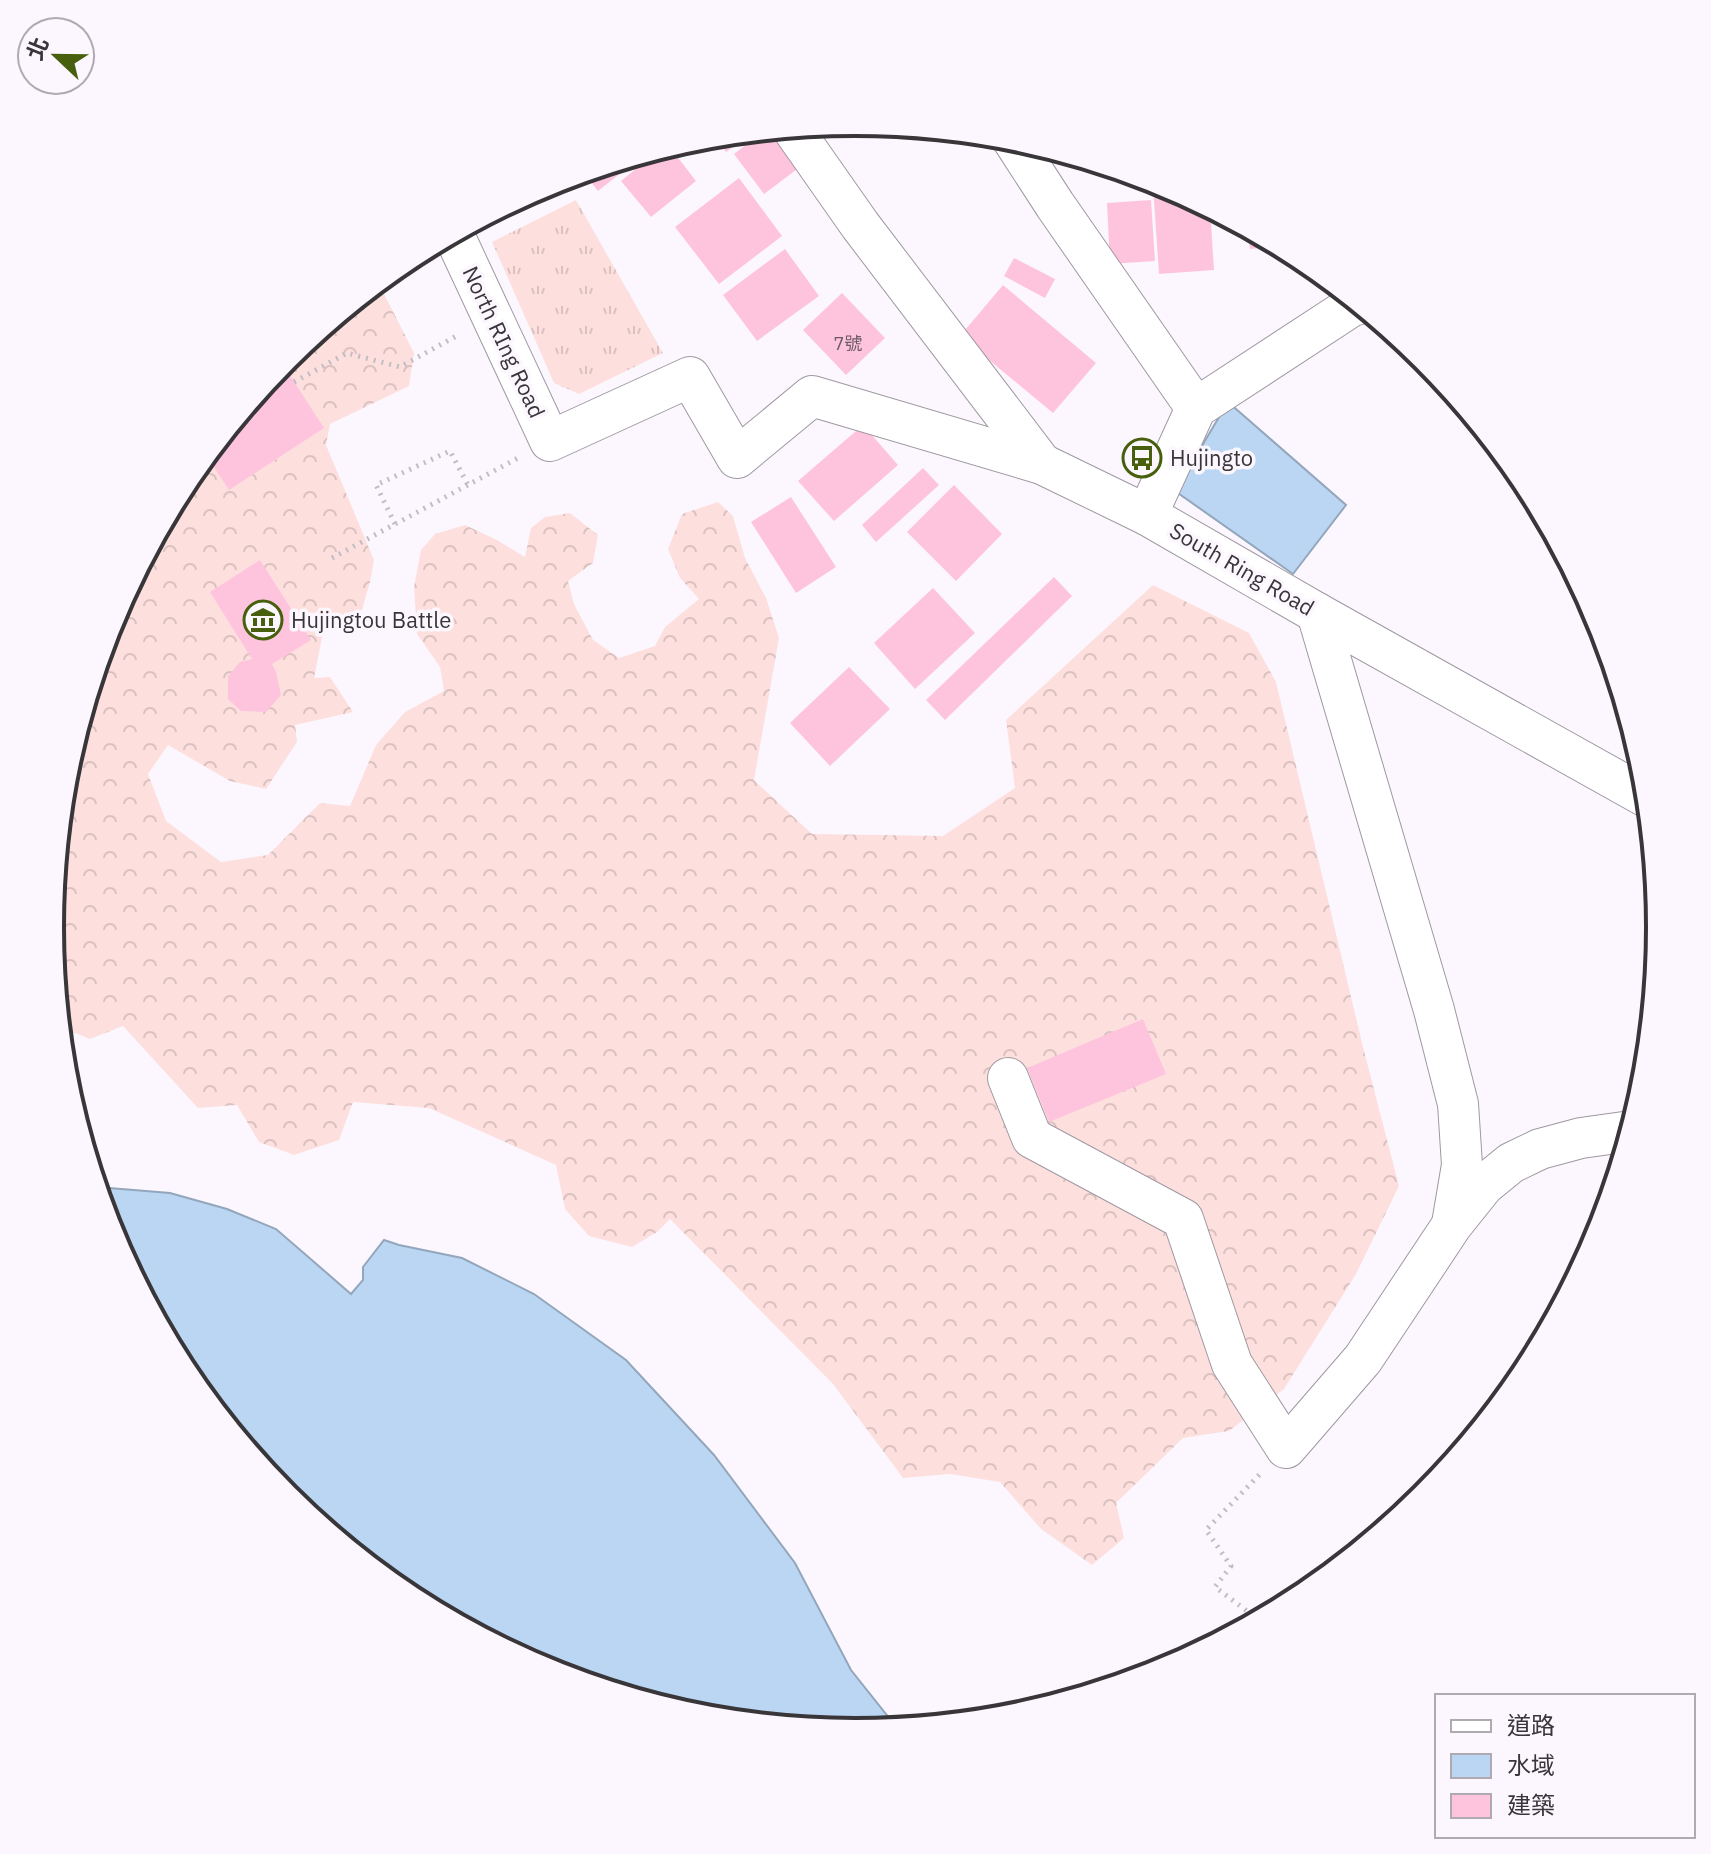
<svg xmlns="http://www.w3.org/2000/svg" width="1711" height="1854" font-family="'IBM Plex Sans','Noto Sans TC',sans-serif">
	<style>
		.grass { fill: url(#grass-tufts) }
		.forest { fill: url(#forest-crowns) }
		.water { fill: #bad6f2; stroke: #93a6bb; stroke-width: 2 }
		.building { fill: #fec4de }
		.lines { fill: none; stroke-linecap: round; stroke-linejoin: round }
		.minor-casing { stroke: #9f98a2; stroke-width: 42 }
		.path { stroke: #c1bdc3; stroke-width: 5; stroke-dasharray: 2 6; stroke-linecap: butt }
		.minor { stroke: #fff; stroke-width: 40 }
		.labels { text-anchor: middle; stroke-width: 7; stroke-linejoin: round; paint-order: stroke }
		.number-label { font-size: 18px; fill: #6a5a63 }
		.street-label { font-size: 22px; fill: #39363a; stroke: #fcf7fe }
		.poi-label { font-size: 22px; fill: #39363a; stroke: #fcf7fe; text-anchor: start }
		.rim { fill: none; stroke: #39363a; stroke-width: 4 }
	</style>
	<defs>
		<pattern id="grass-tufts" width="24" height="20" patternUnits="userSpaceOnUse" patternTransform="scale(2)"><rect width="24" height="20" fill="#fde0de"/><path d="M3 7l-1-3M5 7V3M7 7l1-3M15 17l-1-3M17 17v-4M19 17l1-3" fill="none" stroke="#dac1bf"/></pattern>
		<pattern id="forest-crowns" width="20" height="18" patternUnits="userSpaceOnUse" patternTransform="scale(2)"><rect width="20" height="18" fill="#fde0de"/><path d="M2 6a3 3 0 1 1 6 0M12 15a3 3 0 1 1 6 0" fill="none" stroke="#dac1bf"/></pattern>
	</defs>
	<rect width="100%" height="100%" fill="#fcf7fe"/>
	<!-- grass -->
	<polygon class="grass" points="576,200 663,353 579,394 554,383 492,242"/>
	<!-- forest -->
	<polygon class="forest" points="378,282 414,353 409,386 330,424 326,445 374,560 370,582 359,620 326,617 314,678 330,677 353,712 295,725 297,742 266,789 230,781 168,745 148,774 166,821 221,862 268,855 320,803 350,806 376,745 405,712 444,691 440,667 417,634 414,587 421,550 435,534 465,525 497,540 525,557 531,528 545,517 570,513 598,535 593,563 568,581 574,604 593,640 619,658 655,646 665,627 699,599 680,578 668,549 682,514 718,502 733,516 745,558 766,598 779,638 754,780 812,834 943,836 1015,788 1006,720 1153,585 1249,633 1276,682 1363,1047 1399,1186 1356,1274 1284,1389 1229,1431 1183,1438 1116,1503 1124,1538 1092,1565 1041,1529 1000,1482 950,1474 903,1478 833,1384 670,1219 657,1232 632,1247 589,1236 565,1209 556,1165 429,1108 353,1102 339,1140 294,1155 259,1142 237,1105 198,1108 123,1026 90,1039 60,1027 50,927 66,769 111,618 186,479 286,357"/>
	<!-- water -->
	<g class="water">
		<polygon points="1228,402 1346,505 1293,574 1175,491"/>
		<polygon points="97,1187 170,1193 227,1209 276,1229 351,1294 363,1280 363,1267 384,1240 399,1245 462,1258 534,1294 626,1360 714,1455 795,1563 851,1670 897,1728 855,1732 698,1717 547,1671 408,1596 286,1496 186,1374 111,1235"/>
	</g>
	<!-- building -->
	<g class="building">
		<polygon points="784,129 808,161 764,194 734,154 765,130"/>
		<polygon points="752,132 726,152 713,135"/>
		<polygon points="669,146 696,181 651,217 621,181 662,148"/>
		<polygon points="646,153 598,191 583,172 598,167"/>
		<polygon points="739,178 782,236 719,284 675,227"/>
		<polygon points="1167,185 1210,208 1214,270 1159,274 1153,186"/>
		<polygon points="1151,200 1155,261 1110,264 1107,203"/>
		<polygon points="1247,227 1281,246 1250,249"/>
		<polygon points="785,249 819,296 757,341 723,295"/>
		<polygon points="1014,258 1055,279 1045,298 1004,276"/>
		<polygon points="1003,285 1096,363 1053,413 960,336"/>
		<polygon points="842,293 885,338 846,375 803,330"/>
		<polygon points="282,363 324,428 229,490 206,455"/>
		<polygon points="863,425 898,465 834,521 798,481"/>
		<polygon points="923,468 939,485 876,542 862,525"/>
		<polygon points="954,485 1002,534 956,581 907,532"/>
		<polygon points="791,497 836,567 796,593 751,522"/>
		<polygon points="260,560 311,640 272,664 276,672 281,695 266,712 241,711 228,699 228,676 240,662 252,659 210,592"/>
		<polygon points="1054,577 1072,596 945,720 926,700"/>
		<polygon points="933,588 975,633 915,689 874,643"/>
		<polygon points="849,667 890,709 830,766 790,723"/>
		<polygon points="1143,1019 1166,1074 1049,1122 1027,1068"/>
		<polygon points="1308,1579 1318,1584 1297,1600"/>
	</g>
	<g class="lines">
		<defs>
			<g id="minor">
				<polyline points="792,128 860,225 1042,464"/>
				<polyline points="1011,137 1055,205 1196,408"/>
				<polyline points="453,233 550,441 690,377 737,458 812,396 1042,464 1147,515 1317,613 1648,798"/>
				<polyline points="1147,515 1196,408 1352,306 1360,304"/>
				<polyline points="1317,613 1434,1010 1458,1104 1462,1165 1452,1224"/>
				<polyline points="1008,1078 1032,1138 1183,1219 1232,1364 1286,1448 1363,1359 1452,1225 1484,1185 1511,1163 1540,1149 1581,1138 1631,1131"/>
			</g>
		</defs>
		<!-- minor casing -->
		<use href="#minor" class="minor-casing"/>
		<!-- path -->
		<g class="path">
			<polyline points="294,382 347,353 400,367 460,334"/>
			<polyline points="395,524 376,485 450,451 468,485"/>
			<polyline points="332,558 518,458"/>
			<polyline points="1259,1620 1215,1587 1231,1566 1206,1530 1260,1474"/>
		</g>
		<!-- minor -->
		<use href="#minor" class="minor"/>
	</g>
	<!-- icons -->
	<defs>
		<symbol id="bus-ring" viewBox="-11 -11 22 22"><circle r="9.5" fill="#fcf7fe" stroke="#48600d" stroke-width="1.5"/><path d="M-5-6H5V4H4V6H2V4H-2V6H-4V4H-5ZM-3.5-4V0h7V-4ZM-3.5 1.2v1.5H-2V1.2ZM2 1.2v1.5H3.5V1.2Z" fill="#48600d"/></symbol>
		<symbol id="museum-ring" viewBox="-11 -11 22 22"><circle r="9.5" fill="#fcf7fe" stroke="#48600d" stroke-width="1.5"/><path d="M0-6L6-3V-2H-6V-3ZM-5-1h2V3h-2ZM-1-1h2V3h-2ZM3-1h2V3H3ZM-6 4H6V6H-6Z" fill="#48600d"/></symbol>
	</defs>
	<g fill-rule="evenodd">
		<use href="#bus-ring" x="1120" y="436" width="44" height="44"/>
		<use href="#museum-ring" x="241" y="598" width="44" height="44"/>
	</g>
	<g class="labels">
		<!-- number labels -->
		<g class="number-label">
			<text x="848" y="350">7號</text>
		</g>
		<!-- street labels -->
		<g class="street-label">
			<text transform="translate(504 342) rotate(65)" y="8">North RIng Road</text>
			<text transform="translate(1242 569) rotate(30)" y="8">South Ring Road</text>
		</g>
		<!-- poi labels -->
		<g class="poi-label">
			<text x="1170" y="466">Hujingto</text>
			<text x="291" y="628">Hujingtou Battle</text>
		</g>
	</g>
	<!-- crop -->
	<path d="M0 0H1711V1854H0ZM64 927a791 791 0 1 1 1582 0a791 791 0 1 1-1582 0Z" fill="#fcf7fe" fill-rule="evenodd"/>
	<path class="rim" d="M64 927a791 791 0 1 1 1582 0a791 791 0 1 1-1582 0Z"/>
	<!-- legend -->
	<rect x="1435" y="1694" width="260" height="144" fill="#fcf7fe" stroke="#aeaab0" stroke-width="2"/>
	<rect x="1451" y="1720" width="40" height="12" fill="#ffffff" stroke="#aeaab0" stroke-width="2"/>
	<text x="1507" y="1734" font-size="24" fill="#39363a">道路</text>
	<rect x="1451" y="1754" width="40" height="24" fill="#bad6f2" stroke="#aeaab0" stroke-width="2"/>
	<text x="1507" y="1774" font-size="24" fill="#39363a">水域</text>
	<rect x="1451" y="1794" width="40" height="24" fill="#fec4de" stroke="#aeaab0" stroke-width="2"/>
	<text x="1507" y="1814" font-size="24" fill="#39363a">建築</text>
	<!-- north arrow -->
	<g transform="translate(56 56) rotate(292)"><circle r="38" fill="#fcf7fe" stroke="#aeaab0" stroke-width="2"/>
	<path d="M0-6L14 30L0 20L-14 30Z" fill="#48600d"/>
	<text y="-12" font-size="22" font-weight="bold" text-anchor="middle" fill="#39363a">北</text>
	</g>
</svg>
